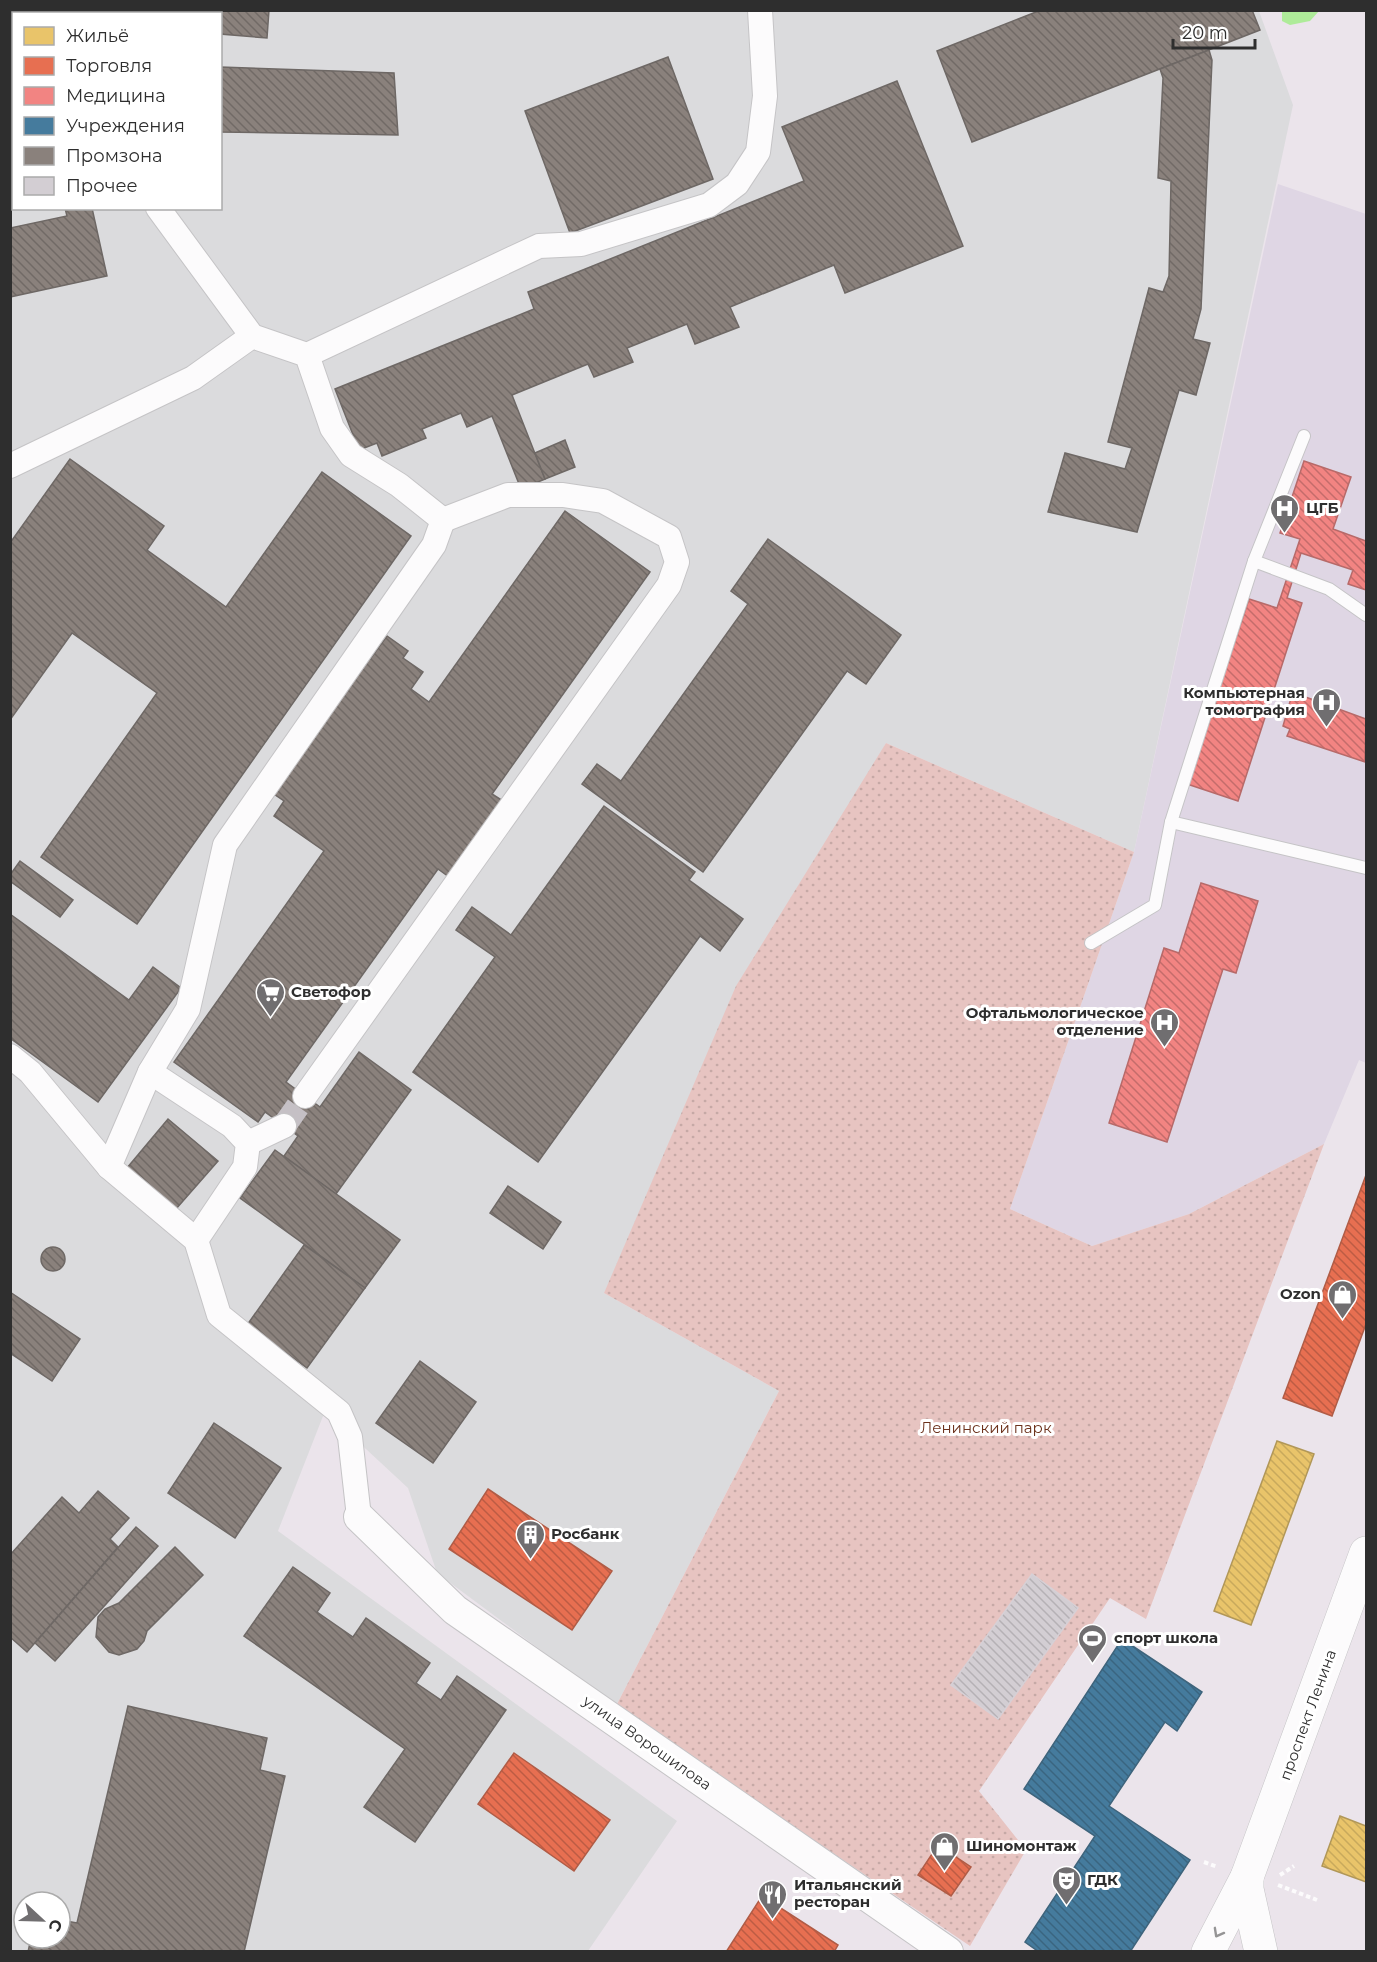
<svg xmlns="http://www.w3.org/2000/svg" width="1377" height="1962" font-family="Montserrat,sans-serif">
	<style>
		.industrial { fill: #dbdbdd; fill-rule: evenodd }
		.medical { fill: #dfd6e4 }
		.green { fill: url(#green-dots) }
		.water { fill: #aeeb99 }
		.homes { fill: url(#homes-back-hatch); stroke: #b19758; stroke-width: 1.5 }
		.shops { fill: url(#shops-back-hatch); stroke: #b05c46; stroke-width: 1.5 }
		.health { fill: url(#health-back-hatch); stroke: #b76a69; stroke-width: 1.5 }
		.public { fill: url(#public-back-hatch); stroke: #3e647c; stroke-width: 1.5 }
		.industry { fill: url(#industry-back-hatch); stroke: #6e6865; stroke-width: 1.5 }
		.building { fill: url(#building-back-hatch); stroke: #d6d0d6; stroke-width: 1.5 }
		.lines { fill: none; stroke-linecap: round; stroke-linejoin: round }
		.minor-tunnel { stroke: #c5c0c5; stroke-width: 24; stroke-dasharray: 24 12; stroke-linecap: butt }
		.service-casing { stroke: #c5c4c6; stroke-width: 14 }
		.minor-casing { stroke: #c5c4c6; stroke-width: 26 }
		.tertiary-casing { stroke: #c5c4c6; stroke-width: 32 }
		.secondary-casing { stroke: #c5c4c6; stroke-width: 34 }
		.path { stroke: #fcfbfc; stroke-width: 4; stroke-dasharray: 4.5 3; stroke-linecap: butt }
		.service { stroke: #fcfbfc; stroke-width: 12 }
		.minor { stroke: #fcfbfc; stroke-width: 24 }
		.tertiary { stroke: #fcfbfc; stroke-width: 30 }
		.secondary { stroke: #fcfbfc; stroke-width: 33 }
		.oneway { stroke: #959495 }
		.labels { text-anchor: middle; stroke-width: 6; stroke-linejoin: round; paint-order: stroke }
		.poi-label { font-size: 15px; font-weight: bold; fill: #2e2e2e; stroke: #fff; text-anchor: start }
		.park-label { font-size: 15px; fill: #6c321c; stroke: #fff }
		.street-label { font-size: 15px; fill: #2e2e2e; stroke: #fff }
	</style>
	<defs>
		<pattern id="green-dots" width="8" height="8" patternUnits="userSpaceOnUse" patternTransform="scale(1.5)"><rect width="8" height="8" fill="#e7c4c1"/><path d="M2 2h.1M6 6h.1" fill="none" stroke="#c6a9a6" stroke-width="1.8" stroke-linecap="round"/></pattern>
		<pattern id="homes-back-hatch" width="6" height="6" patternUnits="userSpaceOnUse" patternTransform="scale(1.5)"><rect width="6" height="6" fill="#e9c46a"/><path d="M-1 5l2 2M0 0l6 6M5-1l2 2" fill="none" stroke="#c8a95c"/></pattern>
		<pattern id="shops-back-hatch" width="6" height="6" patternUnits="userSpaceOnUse" patternTransform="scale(1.5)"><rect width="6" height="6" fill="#e76f51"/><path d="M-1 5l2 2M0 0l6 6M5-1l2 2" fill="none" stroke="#bc5c44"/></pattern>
		<pattern id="health-back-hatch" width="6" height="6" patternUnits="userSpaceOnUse" patternTransform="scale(1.5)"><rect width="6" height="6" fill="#f28482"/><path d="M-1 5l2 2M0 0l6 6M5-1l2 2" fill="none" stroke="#c46c6b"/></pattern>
		<pattern id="public-back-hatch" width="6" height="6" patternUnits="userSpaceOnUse" patternTransform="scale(1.5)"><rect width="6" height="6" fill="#457b9d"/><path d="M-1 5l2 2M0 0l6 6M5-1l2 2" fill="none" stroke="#3a6580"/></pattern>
		<pattern id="industry-back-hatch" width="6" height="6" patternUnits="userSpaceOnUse" patternTransform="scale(1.5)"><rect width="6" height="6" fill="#8a817c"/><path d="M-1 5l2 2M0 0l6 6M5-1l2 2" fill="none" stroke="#716a66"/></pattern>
		<pattern id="building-back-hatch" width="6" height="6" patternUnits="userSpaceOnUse" patternTransform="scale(1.5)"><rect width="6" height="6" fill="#d3ced3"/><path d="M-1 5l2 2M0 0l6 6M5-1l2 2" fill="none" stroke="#b5b1b5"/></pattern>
	</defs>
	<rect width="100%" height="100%" fill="#ebe4eb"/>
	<!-- industrial -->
	<path class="industrial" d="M11,11H1259L1293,105L1134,852L886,743L604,1293L779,1391L616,1706L437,1573L408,1488L325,1411L278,1531L677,1821L588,1951L11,1952ZM14,14H220V208H14ZM24,1902H60V1938H24Z"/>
	<!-- medical -->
	<polygon class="medical" points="1278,184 1366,214 1366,1063 1359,1060 1324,1144 1189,1214 1092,1246 1010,1209 1134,852"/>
	<!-- green -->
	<polygon class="green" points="886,743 1134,852 1010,1209 1092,1246 1189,1214 1324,1144 1146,1619 1110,1598 979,1791 1026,1850 970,1946 616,1706 779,1391 604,1293 736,986"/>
	<!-- water -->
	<polygon class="water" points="1282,11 1282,10 1319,11 1310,21 1290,25 1282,21"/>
	<!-- homes -->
	<g class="homes">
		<polygon points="1277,1441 1314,1454 1251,1625 1214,1611"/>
		<polygon points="1340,1816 1366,1826 1366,1882 1322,1866"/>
	</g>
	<!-- shops -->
	<g class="shops">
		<polygon points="1366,1175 1366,1324 1332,1416 1283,1398"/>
		<polygon points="488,1489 612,1571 572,1630 449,1549"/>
		<polygon points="514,1753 610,1820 574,1871 478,1804"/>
		<polygon points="938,1845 971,1867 951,1896 918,1875"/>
		<polygon points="762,1896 838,1945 834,1952 726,1952"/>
	</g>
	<!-- health -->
	<g class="health">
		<polygon points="1304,461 1351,477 1333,529 1366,541 1366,590 1348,584 1353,570 1301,553 1287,598 1302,603 1238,801 1187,784 1249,599 1277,608 1300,539 1280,533"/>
		<polygon points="1300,695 1366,719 1365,762 1287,736 1290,729 1283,726 1291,698 1298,701"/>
		<polygon points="1201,883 1258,901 1236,973 1223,969 1167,1142 1109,1123 1164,948 1179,953"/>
	</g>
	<!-- public -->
	<polygon class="public" points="1122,1639 1202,1692 1177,1731 1165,1722 1109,1806 1190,1860 1130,1952 1039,1952 1025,1942 1095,1836 1024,1789"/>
	<!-- industry -->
	<g class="industry">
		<polygon points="91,10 156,10 155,14 103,14"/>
		<polygon points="156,10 269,10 267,38 220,34 220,14 155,14"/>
		<polygon points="1041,10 1252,10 1260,30 972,142 937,51"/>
		<polygon points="1209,50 1212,60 1201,309 1193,339 1210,343 1196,395 1179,390 1137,532 1048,512 1065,453 1125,469 1132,448 1108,442 1149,288 1163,292 1169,276 1171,181 1158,178 1163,78 1160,69"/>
		<polygon points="668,57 713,179 570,233 525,111"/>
		<polygon points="220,67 394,73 398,135 220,132"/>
		<polygon points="897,81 963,246 845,293 834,265 730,307 739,327 695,344 687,324 627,348 633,362 594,377 588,364 512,395 545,479 521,489 492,416 467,427 461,413 422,429 426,438 382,456 377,443 359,450 335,389 534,309 528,292 804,181 782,127"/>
		<polygon points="65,208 92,208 107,276 10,297 10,228 67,216"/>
		<polygon points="565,440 575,467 545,479 535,453"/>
		<polygon points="70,459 164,526 147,550 226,607 322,472 411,536 137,924 41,857 157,693 72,633 10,720 10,543"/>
		<polygon points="565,511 650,572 492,794 503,801 449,877 438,869 286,1082 320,1107 359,1052 411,1090 336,1194 284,1156 298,1136 265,1112 258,1122 174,1062 324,851 274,816 284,801 271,792 366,657 370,659 387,636 408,651 403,658 423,672 411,689 429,702"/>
		<polygon points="768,539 901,635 866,684 847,671 703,872 582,784 597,764 621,781 748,604 731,591"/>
		<polygon points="604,806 695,872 689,880 743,919 720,951 700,936 538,1162 413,1072 495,957 456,930 472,907 511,935"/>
		<polygon points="20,861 73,900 60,917 10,881 10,875"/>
		<polygon points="10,914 129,1000 153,967 181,988 98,1102 10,1038"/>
		<polygon points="168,1119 218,1161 176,1209 127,1168"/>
		<polygon points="275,1150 400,1240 365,1288 240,1198"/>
		<polygon points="508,1186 561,1222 543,1249 490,1213"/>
		<polygon points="304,1245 365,1288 307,1368 247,1325"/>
		<circle cx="53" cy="1259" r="12"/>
		<polygon points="10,1292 80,1339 52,1381 10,1353"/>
		<polygon points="420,1361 476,1402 433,1463 376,1423"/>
		<polygon points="214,1423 281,1468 235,1538 168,1493"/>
		<polygon points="98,1491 129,1518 110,1539 118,1547 27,1652 10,1637 10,1555 62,1497 79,1513"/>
		<polygon points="136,1527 158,1546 55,1661 35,1643"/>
		<polygon points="175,1547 203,1575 147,1631 144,1641 137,1649 119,1655 109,1652 96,1637 98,1617 105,1609 119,1603"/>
		<polygon points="293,1567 330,1593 317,1612 353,1637 366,1618 430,1663 416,1683 441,1700 457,1676 506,1710 415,1842 364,1807 405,1749 244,1636"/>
		<polygon points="128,1706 267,1738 260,1770 285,1776 244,1952 28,1952 31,1938 60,1938 60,1920 77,1923"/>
	</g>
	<!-- building -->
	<polygon class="building" points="1032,1574 1078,1608 998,1719 951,1685"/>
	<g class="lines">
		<!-- minor-tunnel -->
		<polyline class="minor-tunnel" points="284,1126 305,1096"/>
		<defs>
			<g id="service">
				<polyline points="1304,436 1254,561 1329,589 1366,615"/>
				<polyline points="1254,561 1171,822 1366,868"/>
				<polyline points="1091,943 1155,905 1171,822"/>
			</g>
			<g id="minor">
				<polyline points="10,84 14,87"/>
				<polyline points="307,355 539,246 581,244 709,205 737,184 758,152 765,96 760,10"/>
				<polyline points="10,466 193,378 252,336"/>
				<polyline points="10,1056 30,1072 109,1167 196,1240 219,1315 339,1412 350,1437 359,1517"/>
				<polyline points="150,1072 232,1126 248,1143 245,1167 196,1240"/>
				<polyline points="305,1096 669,585 677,562 669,537 603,501 563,495 508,495 443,520"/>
				<polyline points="248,1143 284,1126"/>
				<polyline points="109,1167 150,1072 188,1009 225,845 434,545 443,520 399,485 351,455 332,428 307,355 252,336 158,208"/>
			</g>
			<polyline id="tertiary" points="359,1517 455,1610 948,1952"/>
			<g id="secondary">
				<polyline points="1247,1877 1247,1889 1261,1952"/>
				<polyline points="1208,1952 1247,1877 1366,1553"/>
			</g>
		</defs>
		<!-- service casing -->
		<use href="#service" class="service-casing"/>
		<!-- minor casing -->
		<use href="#minor" class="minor-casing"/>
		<!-- tertiary casing -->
		<use href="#tertiary" class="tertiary-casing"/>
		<!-- secondary casing -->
		<use href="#secondary" class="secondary-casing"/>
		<!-- path -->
		<g class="path">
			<polyline points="1204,1862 1218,1867"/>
			<polyline points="1280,1875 1294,1866"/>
			<polyline points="1278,1885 1317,1900"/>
		</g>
		<!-- service -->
		<use href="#service" class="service"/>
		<!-- minor -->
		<use href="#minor" class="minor"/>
		<!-- tertiary -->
		<use href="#tertiary" class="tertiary"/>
		<!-- secondary -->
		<use href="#secondary" class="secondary"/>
	</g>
	<!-- one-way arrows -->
	<defs><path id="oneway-chevron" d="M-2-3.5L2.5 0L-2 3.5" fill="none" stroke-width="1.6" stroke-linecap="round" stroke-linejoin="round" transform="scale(1.5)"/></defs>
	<use class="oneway" href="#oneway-chevron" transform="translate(1218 1933) rotate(119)"/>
	<!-- icons -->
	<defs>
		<symbol id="hospital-pin" viewBox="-11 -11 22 30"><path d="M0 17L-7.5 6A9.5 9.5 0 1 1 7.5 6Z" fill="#706e70" stroke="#fff"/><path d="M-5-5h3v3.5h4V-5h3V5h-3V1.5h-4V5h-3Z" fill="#fff"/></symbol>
		<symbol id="supermarket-pin" viewBox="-11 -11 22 30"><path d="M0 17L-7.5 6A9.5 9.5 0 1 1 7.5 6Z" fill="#706e70" stroke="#fff"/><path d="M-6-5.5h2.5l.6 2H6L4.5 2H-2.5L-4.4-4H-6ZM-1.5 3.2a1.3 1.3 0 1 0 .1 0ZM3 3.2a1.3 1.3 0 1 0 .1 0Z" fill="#fff"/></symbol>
		<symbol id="shop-pin" viewBox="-11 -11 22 30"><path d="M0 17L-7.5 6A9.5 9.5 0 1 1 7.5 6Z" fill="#706e70" stroke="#fff"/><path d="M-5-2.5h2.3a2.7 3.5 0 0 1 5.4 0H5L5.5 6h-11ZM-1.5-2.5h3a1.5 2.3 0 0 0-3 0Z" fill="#fff"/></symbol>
		<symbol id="building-pin" viewBox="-11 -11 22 30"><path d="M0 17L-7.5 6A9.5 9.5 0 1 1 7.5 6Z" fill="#706e70" stroke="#fff"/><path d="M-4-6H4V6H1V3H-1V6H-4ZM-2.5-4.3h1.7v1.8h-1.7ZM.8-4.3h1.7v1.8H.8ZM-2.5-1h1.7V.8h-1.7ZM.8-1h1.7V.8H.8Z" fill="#fff"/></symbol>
		<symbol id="stadium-pin" viewBox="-11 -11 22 30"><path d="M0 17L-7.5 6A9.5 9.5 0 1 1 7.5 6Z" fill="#706e70" stroke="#fff"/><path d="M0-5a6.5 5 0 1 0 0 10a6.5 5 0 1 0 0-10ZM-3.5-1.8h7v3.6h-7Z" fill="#fff"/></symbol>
		<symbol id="theatre-pin" viewBox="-11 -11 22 30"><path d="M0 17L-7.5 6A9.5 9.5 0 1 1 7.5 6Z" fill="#706e70" stroke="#fff"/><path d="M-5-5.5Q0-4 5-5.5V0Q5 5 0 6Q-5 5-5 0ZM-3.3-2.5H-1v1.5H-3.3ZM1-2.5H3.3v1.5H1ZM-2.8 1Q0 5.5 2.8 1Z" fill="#fff"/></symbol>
		<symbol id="restaurant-pin" viewBox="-11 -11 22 30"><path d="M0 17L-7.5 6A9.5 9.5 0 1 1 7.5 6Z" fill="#706e70" stroke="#fff"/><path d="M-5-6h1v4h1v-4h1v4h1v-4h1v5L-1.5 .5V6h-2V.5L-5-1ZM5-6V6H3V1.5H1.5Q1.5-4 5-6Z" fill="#fff"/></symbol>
	</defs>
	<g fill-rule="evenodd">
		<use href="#hospital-pin" x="1268" y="492" width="33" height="45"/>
		<use href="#hospital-pin" x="1310" y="686" width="33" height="45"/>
		<use href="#supermarket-pin" x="254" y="976" width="33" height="45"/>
		<use href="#hospital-pin" x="1148" y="1006" width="33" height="45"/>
		<use href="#shop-pin" x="1326" y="1278" width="33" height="45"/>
		<use href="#building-pin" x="514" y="1518" width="33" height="45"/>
		<use href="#stadium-pin" x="1076" y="1622" width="33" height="45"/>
		<use href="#shop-pin" x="928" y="1830" width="33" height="45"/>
		<use href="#theatre-pin" x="1050" y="1864" width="33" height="45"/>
		<use href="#restaurant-pin" x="756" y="1878" width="33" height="45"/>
	</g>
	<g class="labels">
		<!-- poi labels -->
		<g class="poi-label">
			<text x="1306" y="513">ЦГБ</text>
			<text x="1305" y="698" text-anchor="end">Компьютерная<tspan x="1305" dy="17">томография</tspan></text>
			<text x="291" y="997">Светофор</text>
			<text x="1144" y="1018" text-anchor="end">Офтальмологическое<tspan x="1144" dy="17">отделение</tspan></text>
			<text x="1321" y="1299" text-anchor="end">Ozon</text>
			<text x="551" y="1539">Росбанк</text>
			<text x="1114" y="1643">спорт школа</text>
			<text x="966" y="1851">Шиномонтаж</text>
			<text x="1087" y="1885">ГДК</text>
			<text x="794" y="1890">Итальянский<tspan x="794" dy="17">ресторан</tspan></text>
		</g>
		<!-- park labels -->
		<g class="park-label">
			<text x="986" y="1433">Ленинский парк</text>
		</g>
		<!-- street labels -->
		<g class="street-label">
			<text transform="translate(1308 1715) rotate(-70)" y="5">проспект Ленина</text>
			<text transform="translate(647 1743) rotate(35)" y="5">улица Ворошилова</text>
		</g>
	</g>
	<!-- border -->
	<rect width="1377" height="1962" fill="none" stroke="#2e2e2e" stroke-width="24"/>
	<!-- legend -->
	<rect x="12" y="12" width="210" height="198" fill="#ffffff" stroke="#ababab" stroke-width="1.5"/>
	<rect x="24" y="27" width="30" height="18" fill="#e9c46a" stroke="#ababab" stroke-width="1.5"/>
	<text x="66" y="42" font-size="18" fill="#2e2e2e">Жильё</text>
	<rect x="24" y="57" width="30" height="18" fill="#e76f51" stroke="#ababab" stroke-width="1.5"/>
	<text x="66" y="72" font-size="18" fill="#2e2e2e">Торговля</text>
	<rect x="24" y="87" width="30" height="18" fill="#f28482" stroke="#ababab" stroke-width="1.5"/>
	<text x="66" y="102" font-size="18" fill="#2e2e2e">Медицина</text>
	<rect x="24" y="117" width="30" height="18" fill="#457b9d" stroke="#ababab" stroke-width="1.5"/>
	<text x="66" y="132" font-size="18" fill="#2e2e2e">Учреждения</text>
	<rect x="24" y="147" width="30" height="18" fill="#8a817c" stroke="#ababab" stroke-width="1.5"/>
	<text x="66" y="162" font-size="18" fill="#2e2e2e">Промзона</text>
	<rect x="24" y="177" width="30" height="18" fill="#d3ced3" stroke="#ababab" stroke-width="1.5"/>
	<text x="66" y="192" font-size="18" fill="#2e2e2e">Прочее</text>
	<!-- north arrow -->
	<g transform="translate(42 1920) rotate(112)"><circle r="28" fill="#ffffff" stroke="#ababab" stroke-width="1.5"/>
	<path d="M0-4.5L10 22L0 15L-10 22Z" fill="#706e70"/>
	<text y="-9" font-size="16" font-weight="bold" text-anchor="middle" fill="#2e2e2e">С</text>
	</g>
	<!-- scale -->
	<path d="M1173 39v9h82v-9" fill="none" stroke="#2e2e2e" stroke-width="3"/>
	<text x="1182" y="39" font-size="18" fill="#2e2e2e" stroke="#ffffff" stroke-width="4.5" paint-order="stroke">20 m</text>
</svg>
